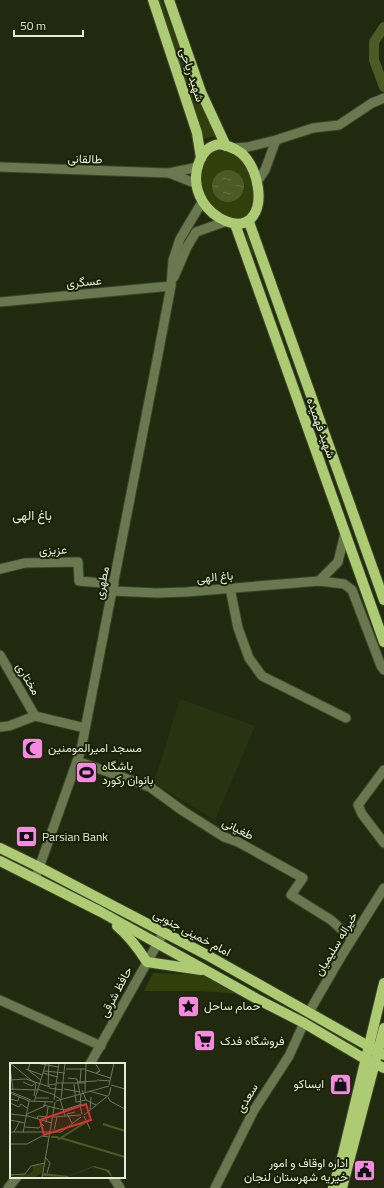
<svg xmlns="http://www.w3.org/2000/svg" width="384" height="1188" font-family="'Titillium Web',Vazirmatn,sans-serif">
	<style>
		.built { fill: #283311 }
		.green { fill: #31400b }
		.water { fill: url(#water-ripples) }
		.lines { fill: none; stroke-linecap: round; stroke-linejoin: round }
		.canal { stroke: #4a5b26; stroke-width: 10 }
		.minor-casing { stroke: #3c452b; stroke-width: 11 }
		.major-casing { stroke: #3c452b; stroke-width: 12 }
		.minor { stroke: #69784f; stroke-width: 9 }
		.major { stroke: #adcb73; stroke-width: 10 }
		.labels { text-anchor: middle; stroke-width: 4; stroke-linejoin: round; paint-order: stroke }
		.street-label { font-size: 12px; fill: #e4ebda; stroke: #182006 }
		.poi-label { font-size: 12px; fill: #e4ebda; stroke: #182006; text-anchor: start }
		.neighbourhood-label { font-size: 13px; fill: #e4ebda; stroke: #182006 }
		.inset-river { fill: none; stroke: #4a5b26; stroke-width: 2 }
		.inset-road { fill: none; stroke: #6f7760; stroke-width: 1 }
		.view { fill: #d73231; fill-opacity: 0.15; stroke: #d73231; stroke-width: 2 }
		.inset-edge { fill: none; stroke: #e4ebda; stroke-width: 2 }
	</style>
	<defs>
		<pattern id="water-ripples" width="26" height="14" patternUnits="userSpaceOnUse"><rect width="26" height="14" fill="#4a5b26"/><path d="M2 4q2-2 4 0t4 0M15 11q2-2 4 0t4 0" fill="none" stroke="#647345"/></pattern>
	</defs>
	<rect width="100%" height="100%" fill="#212a0f"/>
	<!-- built -->
	<polygon class="built" points="180,699 255,726 215,820 154,783"/>
	<!-- green -->
	<g class="green">
		<polygon points="157,0 161,0 194,84 218,136 209,137 202,139"/>
		<path d="M217,148C220,149 225,149 229,151C250,158 260,188 254,208C253,212 250,215 248,219H226L206,202L200,180L203,157Z"/>
		<polygon points="252,235 253,256 266,298 285,348 282,350 242,236"/>
		<polygon points="153,973 206,975 242,994 198,991 144,991"/>
	</g>
	<!-- water -->
	<circle class="water" cx="228" cy="186" r="16"/>
	<g class="lines">
		<!-- canal -->
		<polyline class="canal" points="384,87 374,60 374,42 384,27"/>
		<defs>
			<g id="minor">
				<polyline points="234,148 248,147 276,140 313,128 339,125 372,103 384,98"/>
				<polyline points="0,167 169,173 198,167"/>
				<polyline points="169,173 197,184"/>
				<polyline points="257,182 265,170 276,140"/>
				<polyline points="174,277 187,247 196,232 227,221"/>
				<polyline points="0,302 171,286"/>
				<polyline points="0,569 25,563 78,562 79,581 114,584"/>
				<polyline points="319,581 338,562 345,533"/>
				<polyline points="230,588 238,628 249,658 262,676 346,718"/>
				<polyline points="112,591 157,593 186,592 319,581 344,584 352,590 381,666 384,670"/>
				<polyline points="0,655 35,716"/>
				<polyline points="0,727 9,726 35,716 85,728"/>
				<polyline points="77,761 150,787 183,811 224,837 238,842 303,878 291,895 331,920 352,939"/>
				<polyline points="384,770 358,805 362,814 384,843"/>
				<polyline points="35,879 81,750 157,360 171,286 173,260 180,239 202,202"/>
				<polyline points="0,1000 101,1046"/>
				<polyline points="309,1012 342,955 384,888"/>
				<polyline points="90,1064 164,932"/>
				<polyline points="113,1177 120,1188"/>
				<polyline points="8,1188 17,1177"/>
				<polyline points="215,1188 254,1110 289,1056 304,1023"/>
			</g>
			<g id="major">
				<polyline points="153,0 197,133 201,158"/>
				<polyline points="169,0 201,92 226,146"/>
				<path d="M220,144C229,146 240,150 246,158C257,172 264,201 253,216C240,234 212,217 203,202C195,189 194,174 200,160C204,151 209,146 220,144Z"/>
				<polyline points="249,222 384,600"/>
				<polyline points="235,224 384,642"/>
				<polyline points="0,848 39,867 207,955 384,1055"/>
				<polyline points="0,861 101,912 259,1000 304,1023 365,1059 384,1068"/>
				<path d="M117,926C129,936 138,948 147,962L201,970"/>
				<polyline points="333,1188 343,1154 384,983"/>
				<polyline points="342,1188 384,1028"/>
			</g>
		</defs>
		<!-- minor casing -->
		<use href="#minor" class="minor-casing"/>
		<!-- major casing -->
		<use href="#major" class="major-casing"/>
		<!-- minor -->
		<use href="#minor" class="minor"/>
		<!-- major -->
		<use href="#major" class="major"/>
	</g>
	<!-- icons -->
	<defs>
		<symbol id="mosque-square" viewBox="-11 -11 22 22"><rect x="-9" y="-9" width="18" height="18" rx="4" fill="#fb87e5" stroke="#182006"/><path d="M3.5-4.9A6 6 0 1 0 3.5 4.9A5 5 0 1 1 3.5-4.9Z" fill="#111"/></symbol>
		<symbol id="stadium-square" viewBox="-11 -11 22 22"><rect x="-9" y="-9" width="18" height="18" rx="4" fill="#fb87e5" stroke="#182006"/><path d="M0-5a6.5 5 0 1 0 0 10a6.5 5 0 1 0 0-10ZM-3.5-1.8h7v3.6h-7Z" fill="#111"/></symbol>
		<symbol id="bank-square" viewBox="-11 -11 22 22"><rect x="-9" y="-9" width="18" height="18" rx="4" fill="#fb87e5" stroke="#182006"/><path d="M-6-4H6V4H-6ZM0-2.3a2.3 2.3 0 1 0 0 4.6a2.3 2.3 0 1 0 0-4.6Z" fill="#111"/></symbol>
		<symbol id="sight-square" viewBox="-11 -11 22 22"><rect x="-9" y="-9" width="18" height="18" rx="4" fill="#fb87e5" stroke="#182006"/><path d="M0-6L1.8-2.2L6-1.7L2.9 1.2L3.7 5.4L0 3.3L-3.7 5.4L-2.9 1.2L-6-1.7L-1.8-2.2Z" fill="#111"/></symbol>
		<symbol id="supermarket-square" viewBox="-11 -11 22 22"><rect x="-9" y="-9" width="18" height="18" rx="4" fill="#fb87e5" stroke="#182006"/><path d="M-6-5.5h2.5l.6 2H6L4.5 2H-2.5L-4.4-4H-6ZM-1.5 3.2a1.3 1.3 0 1 0 .1 0ZM3 3.2a1.3 1.3 0 1 0 .1 0Z" fill="#111"/></symbol>
		<symbol id="shop-square" viewBox="-11 -11 22 22"><rect x="-9" y="-9" width="18" height="18" rx="4" fill="#fb87e5" stroke="#182006"/><path d="M-5-2.5h2.3a2.7 3.5 0 0 1 5.4 0H5L5.5 6h-11ZM-1.5-2.5h3a1.5 2.3 0 0 0-3 0Z" fill="#111"/></symbol>
		<symbol id="civic-square" viewBox="-11 -11 22 22"><rect x="-9" y="-9" width="18" height="18" rx="4" fill="#fb87e5" stroke="#182006"/><path d="M-.6-6.5H3V-4.5H.6V-3L4-1V1h2V6H-6V1h2V-1L-.6-3ZM-1.2 2.5V6h2.4V2.5Z" fill="#111"/></symbol>
	</defs>
	<g fill-rule="evenodd">
		<use href="#mosque-square" x="20" y="736" width="25" height="25"/>
		<use href="#stadium-square" x="74" y="760" width="25" height="25"/>
		<use href="#bank-square" x="14" y="824" width="25" height="25"/>
		<use href="#sight-square" x="176" y="994" width="25" height="25"/>
		<use href="#supermarket-square" x="192" y="1028" width="25" height="25"/>
		<use href="#shop-square" x="328" y="1072" width="25" height="25"/>
		<use href="#civic-square" x="352" y="1158" width="25" height="25"/>
	</g>
	<g class="labels">
		<!-- street labels -->
		<g class="street-label">
			<text transform="translate(192 75) rotate(72)" y="4">شهید ریاحی</text>
			<text transform="translate(85 159) rotate(2)" y="4">طالقانی</text>
			<text transform="translate(84 282) rotate(-5)" y="4">عسگری</text>
			<text transform="translate(321 428) rotate(70)" y="4">شهید فهمیده</text>
			<text transform="translate(53 550) rotate(-1)" y="4">عزیزی</text>
			<text transform="translate(215 577) rotate(-5)" y="4">باغ الهی</text>
			<text transform="translate(102 583) rotate(-79)" y="4">مطهری</text>
			<text transform="translate(28 679) rotate(59)" y="4">مختاری</text>
			<text transform="translate(238 829) rotate(27)" y="4">طغیانی</text>
			<text transform="translate(192 933) rotate(28)" y="4">امام خمینی جنوبی</text>
			<text transform="translate(336 944) rotate(-59)" y="4">خیراله سلیمیان</text>
			<text transform="translate(116 992) rotate(-62)" y="4">حافظ شرقی</text>
			<text transform="translate(247 1098) rotate(-59)" y="4">سعدی</text>
		</g>
		<!-- poi labels -->
		<g class="poi-label">
			<text x="48" y="752">مسجد امیرالمومنین</text>
			<text x="102" y="770">باشگاه<tspan x="102" dy="14">بانوان رکورد</tspan></text>
			<text x="42" y="841">Parsian Bank</text>
			<text x="204" y="1010">حمام ساحل</text>
			<text x="220" y="1045">فروشگاه فدک</text>
			<text x="324" y="1088" text-anchor="end">ایساکو</text>
			<text x="348" y="1167" text-anchor="end">اداره اوقاف و امور<tspan x="348" dy="14">خیریه شهرستان لنجان</tspan></text>
		</g>
		<!-- neighbourhood labels -->
		<g class="neighbourhood-label">
			<text x="32" y="520">باغ الهی</text>
		</g>
	</g>
	<!-- overview -->
	<g transform="translate(10 1063)">
		<rect width="115" height="115" fill="#212a0f"/>
		<path d="M33,101L32,109L24,115L0,114L18,111L23,108V103Z" fill="#31400b"/>
		<path d="M84,103L99,107L103,115L96,108L83,104L57,114L33,113L34,110L59,113Z" fill="#4a5b26"/>
		<path class="inset-river" d="M93,61L115,68M41,74H47L49,76L76,59M51,75L115,94"/>
		<path class="inset-road" d="M0,0L26,21M20,0L18,7L31,17M26,0L48,4M39,0L38,22L46,21M85,0L90,8L86,10M0,3L3,27M16,6L32,12M56,6H76M76,7L100,15M34,8L55,10M33,10L48,14M58,15L67,16L70,31M0,17L16,16L40,24M87,17L100,18M13,19L22,23L24,21M67,19L87,18M47,20H75M70,20L71,6M64,21L66,39L76,37M99,22L104,0M101,22L115,26M39,25L53,27M0,26L27,27M27,26L45,32M54,26L70,29M72,27L76,37L86,42M79,28L97,33M1,29L21,37M75,29L76,0M0,30L19,38L43,39M71,31L70,42L72,51M24,33L26,21M45,33L50,36L55,53M98,34L100,38L115,46M26,35H39M0,36L8,38L9,34M51,36L55,0M44,37L49,0M46,38L99,23M24,39L36,0M0,40L9,44L11,41L17,45M33,42L54,47M1,46L0,51L18,53L42,60M80,46L81,34M54,47L72,41M17,51L35,43V38M74,52L99,32L101,24M74,53L80,66M43,54L71,52M27,56L28,53L37,54M0,57L15,60M36,59L38,44M62,60L57,51L65,49M15,64L29,65L32,61L34,63M44,67L47,54M0,69H51L71,54M4,69L10,58M13,70L19,38M0,81H17L32,73L39,74M36,95L40,100L37,110M0,112L15,111L21,103L35,100M32,115L45,39"/>
		<path class="view" d="M76,41L81,57L34,72L30,57Z"/>
		<rect width="115" height="115" class="inset-edge"/>
	</g>
	<!-- scale -->
	<path d="M14 30v6h69v-6" fill="none" stroke="#e4ebda" stroke-width="2"/>
	<text x="20" y="30" font-size="12" fill="#e4ebda" stroke="#182006" stroke-width="3" paint-order="stroke">50 m</text>
</svg>
